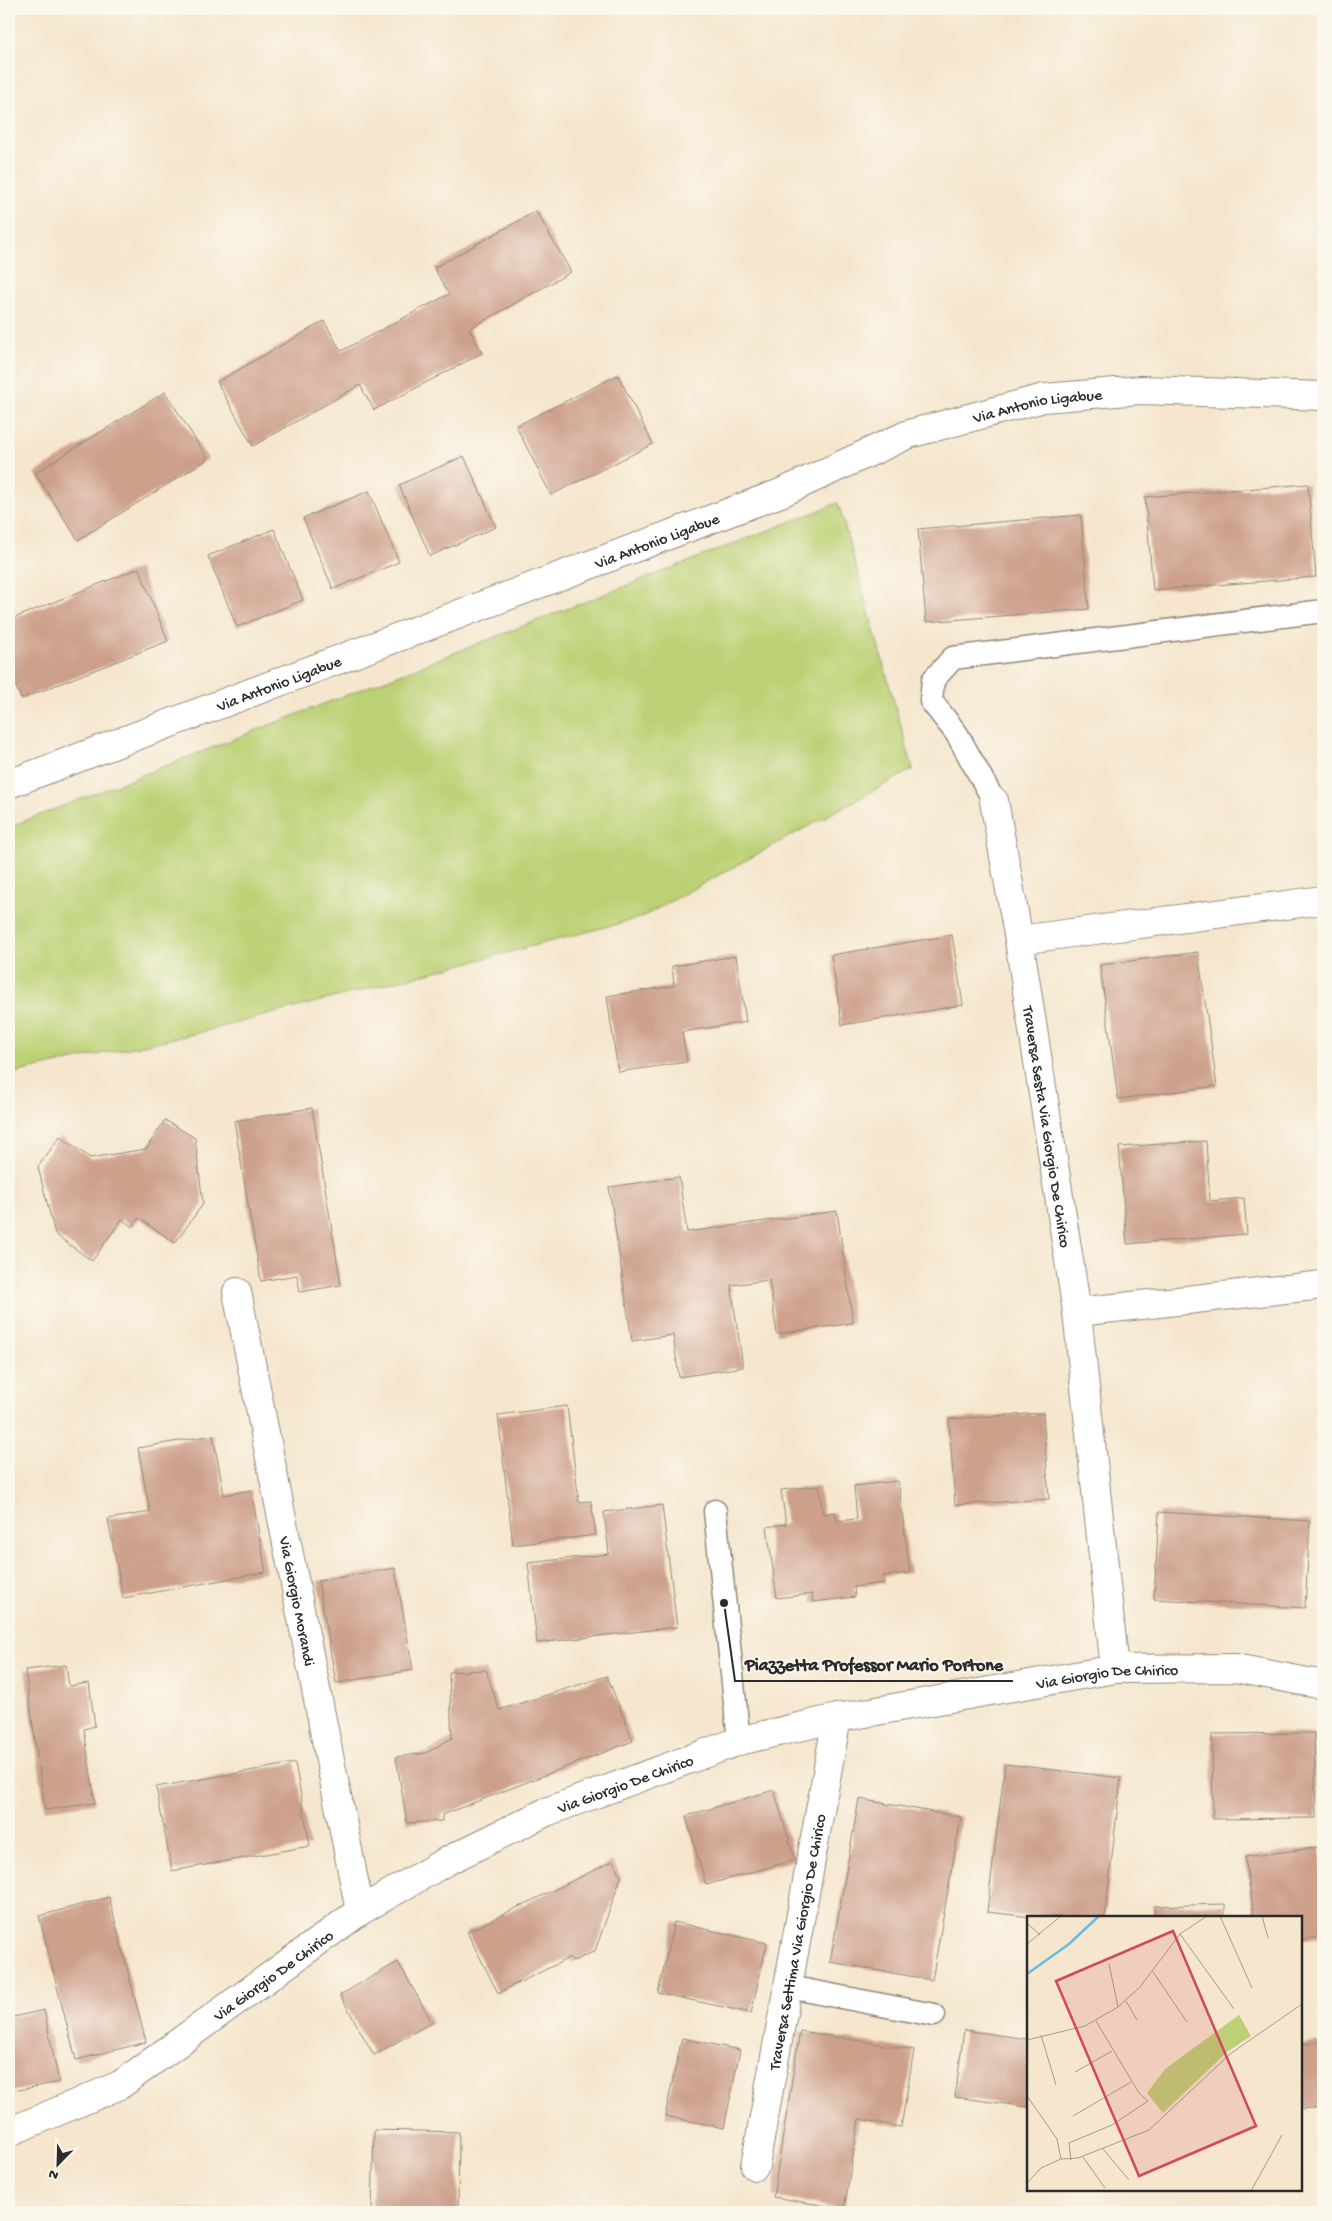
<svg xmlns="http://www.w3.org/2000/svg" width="1332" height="2221" font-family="'Gochi Hand',sans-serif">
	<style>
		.green { fill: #bcd175; stroke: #747e50 }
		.building { fill: #cda08c }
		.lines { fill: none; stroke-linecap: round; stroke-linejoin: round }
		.service-casing { stroke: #90887c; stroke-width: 25 }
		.minor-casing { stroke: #90887c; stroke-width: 30 }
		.secondary-casing { stroke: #90887c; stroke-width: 30 }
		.service { stroke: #fff; stroke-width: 22 }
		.minor { stroke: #fff; stroke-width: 28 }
		.secondary { stroke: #fff; stroke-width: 28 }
		.labels { text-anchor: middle; stroke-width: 4; stroke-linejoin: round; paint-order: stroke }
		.street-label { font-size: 16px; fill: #2b2b2b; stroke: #fbf7ec }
		.inset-river { fill: none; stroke: #64bde2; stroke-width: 2.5 }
		.inset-road { fill: none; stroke: #a49b8c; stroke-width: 1 }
		.view { fill: #d1495b; fill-opacity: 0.15; stroke: #d1495b; stroke-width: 2.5 }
		.inset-edge { fill: none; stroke: #2b2b2b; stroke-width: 2.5 }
		.leader { fill: none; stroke: #2b2b2b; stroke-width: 2 }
		.callout-dot { fill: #2b2b2b; stroke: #fbf7ec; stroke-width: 2 }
		.callout-label { font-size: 18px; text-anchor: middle; font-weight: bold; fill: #2b2b2b; stroke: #fbf7ec; stroke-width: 4; stroke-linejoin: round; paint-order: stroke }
	</style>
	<rect width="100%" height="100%" fill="#fbf7ec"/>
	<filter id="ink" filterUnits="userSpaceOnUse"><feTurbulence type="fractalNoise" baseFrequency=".02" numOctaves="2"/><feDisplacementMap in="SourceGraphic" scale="10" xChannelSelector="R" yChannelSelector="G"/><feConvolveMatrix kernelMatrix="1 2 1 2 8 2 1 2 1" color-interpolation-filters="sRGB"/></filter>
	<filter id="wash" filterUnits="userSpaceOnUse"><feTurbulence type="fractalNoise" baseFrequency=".0096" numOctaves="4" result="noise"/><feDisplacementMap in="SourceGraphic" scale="20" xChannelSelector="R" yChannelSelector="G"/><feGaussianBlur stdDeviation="1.12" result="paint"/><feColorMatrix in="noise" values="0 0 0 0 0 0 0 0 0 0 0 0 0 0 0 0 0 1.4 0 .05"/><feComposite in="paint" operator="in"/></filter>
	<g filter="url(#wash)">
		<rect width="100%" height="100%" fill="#f5e6cd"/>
		<!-- green -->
		<polygon class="green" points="838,503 913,769 640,918 198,1033 9,1074 9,827"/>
		<g id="blocks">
			<!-- building -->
			<g class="building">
				<polygon points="536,211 571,272 469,329 482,353 374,410 360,385 253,446 217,382 324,321 341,351 449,294 434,268"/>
				<polygon points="618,375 653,444 551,495 516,426"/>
				<polygon points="165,392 208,459 78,540 35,473"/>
				<polygon points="464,456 496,527 430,556 399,485"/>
				<polygon points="1308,484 1316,577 1153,590 1145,497"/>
				<polygon points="369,491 399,562 333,589 303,518"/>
				<polygon points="1081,515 1089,609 926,622 918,529"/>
				<polygon points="274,529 303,600 237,627 208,556"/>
				<polygon points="139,568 168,641 21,699 9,669 9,620"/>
				<polygon points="952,935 963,1005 842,1025 831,955"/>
				<polygon points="1198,952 1217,1086 1118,1099 1100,965"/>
				<polygon points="736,956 746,1022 682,1032 687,1062 618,1072 607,996 674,986 672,966"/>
				<polygon points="312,1108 341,1285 300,1292 297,1275 261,1281 234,1121"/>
				<polygon points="165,1120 195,1138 203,1204 175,1243 139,1218 132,1227 122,1219 92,1261 55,1234 38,1167 60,1136 90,1158 146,1149"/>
				<polygon points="1206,1141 1210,1201 1244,1198 1247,1234 1127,1244 1119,1147"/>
				<polygon points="679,1177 687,1232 837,1211 853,1323 777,1334 769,1280 731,1285 743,1367 679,1377 673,1335 632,1341 609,1187"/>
				<polygon points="567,1406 579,1502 591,1501 596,1535 513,1545 498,1415"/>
				<polygon points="1043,1413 1049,1499 955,1505 949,1419"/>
				<polygon points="213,1435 224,1495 251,1490 266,1572 123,1598 108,1519 150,1512 138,1448"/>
				<polygon points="898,1481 910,1573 883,1576 884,1583 854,1587 855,1597 813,1602 812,1594 777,1598 767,1527 786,1524 781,1490 819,1486 823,1514 835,1512 837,1521 857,1519 854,1486"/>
				<polygon points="662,1505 677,1627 537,1643 528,1563 609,1554 604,1512"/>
				<polygon points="1159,1512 1310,1521 1305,1608 1154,1599"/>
				<polygon points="395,1568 413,1670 336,1683 318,1581"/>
				<polygon points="66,1665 69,1686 89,1683 95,1726 84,1729 95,1803 45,1810 25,1670"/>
				<polygon points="486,1670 499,1710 607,1676 633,1741 442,1815 442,1821 407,1823 396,1757 426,1753 452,1738 449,1672"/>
				<polygon points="1314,1733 1316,1818 1213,1819 1212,1734"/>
				<polygon points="295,1763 310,1846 172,1871 156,1787"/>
				<polygon points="1005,1764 1121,1778 1105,1917 1031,1917 987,1912"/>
				<polygon points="774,1790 795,1860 706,1885 686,1816"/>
				<polygon points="859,1799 961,1817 932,1980 830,1962"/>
				<polygon points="1320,1847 1323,1872 1323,1936 1301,1940 1301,1917 1254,1917 1245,1857"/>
				<polygon points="613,1861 621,1877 595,1951 572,1962 569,1958 498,1993 467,1932"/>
				<polygon points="109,1897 146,2042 76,2060 39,1916"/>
				<polygon points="1225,1904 1225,1917 1154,1917 1154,1906"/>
				<polygon points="674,1922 767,1943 751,2013 658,1993"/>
				<polygon points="398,1962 432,2022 374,2055 340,1995"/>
				<polygon points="44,2010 59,2082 9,2092 9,2018"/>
				<polygon points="964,2030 1028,2039 1028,2107 955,2097"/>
				<polygon points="800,2031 914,2050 901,2127 859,2119 844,2209 773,2197"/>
				<polygon points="682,2038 740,2050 724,2128 665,2116"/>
				<polygon points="1323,2042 1323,2107 1301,2109 1301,2044"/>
				<polygon points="374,2130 459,2132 458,2212 372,2212"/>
				<polygon points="314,2209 314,2212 113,2212 113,2210"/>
			</g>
		</g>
	</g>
	<g filter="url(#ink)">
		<use href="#blocks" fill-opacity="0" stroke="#90887c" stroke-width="1"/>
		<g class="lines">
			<defs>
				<g id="service">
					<polyline points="994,801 957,734 931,701 933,680 953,658 1323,611"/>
					<polyline points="715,1511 739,1741"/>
					<polyline points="789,1987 934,2015"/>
				</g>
				<g id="minor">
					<path id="s1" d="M9,784L783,492L909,434L1044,398L1141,390L1323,396"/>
					<path id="s2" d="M994,801L1019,940L1077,1312L1115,1669"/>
					<polyline points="1019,940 1323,900"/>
					<path id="s3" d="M237,1292L360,1911"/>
					<polyline points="1077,1312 1323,1285"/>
					<path id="s4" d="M755,2166L837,1718"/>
				</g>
				<g id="secondary">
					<path id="s5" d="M9,2132L120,2085L360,1911L445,1862L546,1812L739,1741L837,1718L1115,1669L1235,1668L1323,1685"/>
				</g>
			</defs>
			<!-- service casing -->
			<use href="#service" class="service-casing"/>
			<!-- minor casing -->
			<use href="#minor" class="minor-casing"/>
			<!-- secondary casing -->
			<use href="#secondary" class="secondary-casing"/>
			<!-- service -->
			<use href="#service" class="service"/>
			<!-- minor -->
			<use href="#minor" class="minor"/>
			<!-- secondary -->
			<use href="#secondary" class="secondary"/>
		</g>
	</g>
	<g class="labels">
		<!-- street labels -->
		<g class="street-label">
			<text dy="6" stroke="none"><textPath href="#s1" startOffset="1098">Via Antonio Ligabue</textPath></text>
			<text dy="6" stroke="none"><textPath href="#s1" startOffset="692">Via Antonio Ligabue</textPath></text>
			<text dy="6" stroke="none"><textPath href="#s1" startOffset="288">Via Antonio Ligabue</textPath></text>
			<text dy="6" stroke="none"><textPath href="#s2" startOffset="330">Traversa Sesta Via Giorgio De Chirico</textPath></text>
			<text dy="6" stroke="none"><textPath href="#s3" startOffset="315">Via Giorgio Morandi</textPath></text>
			<text dy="6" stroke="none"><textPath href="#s5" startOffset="1208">Via Giorgio De Chirico</textPath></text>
			<text dy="6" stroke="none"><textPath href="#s5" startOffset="712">Via Giorgio De Chirico</textPath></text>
			<text dy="6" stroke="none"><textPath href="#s4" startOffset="228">Traversa Settima Via Giorgio De Chirico</textPath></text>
			<text dy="6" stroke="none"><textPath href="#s5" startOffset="309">Via Giorgio De Chirico</textPath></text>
		</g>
	</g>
	<!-- overview -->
	<g transform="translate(1027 1916)">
		<rect width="275" height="275" fill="#f5e6cd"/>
		<path d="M212,99L224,120L200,136L136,197L120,177L138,153Z" fill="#bcd175"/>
		<path class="inset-river" d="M0,58L42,28L72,0"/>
		<path class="inset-road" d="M193,0L225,72M235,0L241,22M0,7L13,19M153,18L207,93M0,28L34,0M82,48L91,91M126,56L160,106M99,85L110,104M14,119L29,169M0,124L58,110L91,91L113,71L153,18L180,0M48,156L85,135M0,180L30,223L34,243L51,242L122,214L203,138L275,88M46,200L104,166M76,233L102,264M56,241L78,272M44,244L42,227L85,209L121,185L112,177L69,105M0,267L14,252L34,243M224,275L255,219"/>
		<path class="view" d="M146,15L229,210L112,260L29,65Z"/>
		<rect width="275" height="275" class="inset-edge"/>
	</g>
	<!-- callouts -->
	<path class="leader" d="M724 1603L735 1681H1013"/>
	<circle class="callout-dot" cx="724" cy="1603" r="5"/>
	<g class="callout-label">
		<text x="874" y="1670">Piazzetta Professor Mario Portone</text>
	</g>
	<!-- margin -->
	<rect width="1332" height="2221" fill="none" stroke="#fbf7ec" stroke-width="30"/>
	<!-- north arrow -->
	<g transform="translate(58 2164) rotate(203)" stroke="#fbf7ec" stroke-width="4" paint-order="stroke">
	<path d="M0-4L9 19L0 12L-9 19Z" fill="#2b2b2b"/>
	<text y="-8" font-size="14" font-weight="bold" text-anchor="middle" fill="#2b2b2b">N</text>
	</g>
</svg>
